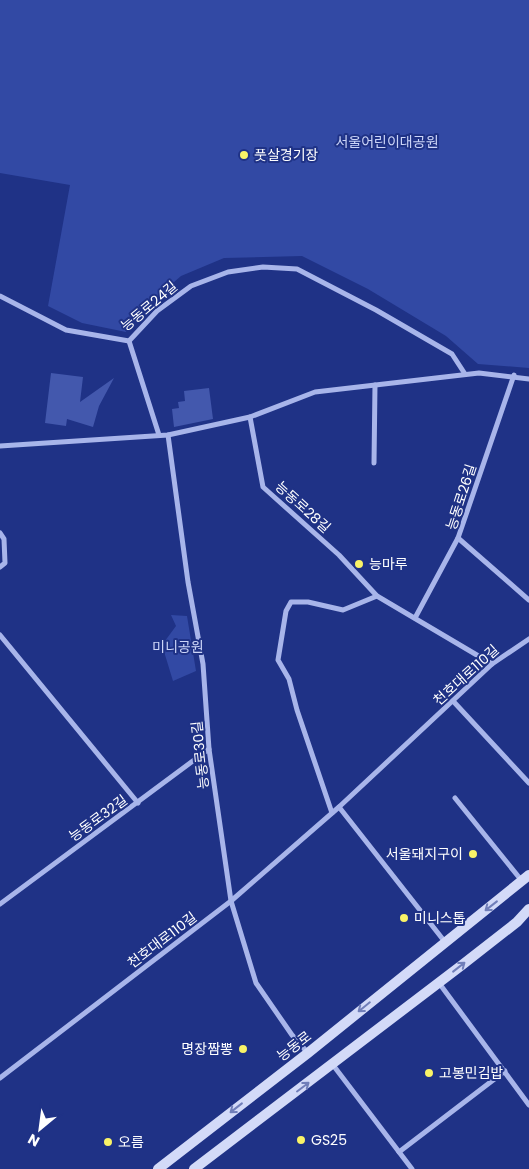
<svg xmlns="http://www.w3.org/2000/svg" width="529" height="1169" font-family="Poppins,'Noto Sans KR',sans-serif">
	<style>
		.green { fill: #3249a4 }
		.building { fill: #4358ad }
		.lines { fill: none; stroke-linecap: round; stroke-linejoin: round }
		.street { stroke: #a8b5ea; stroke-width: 5 }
		.secondary { stroke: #d3daf8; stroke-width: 10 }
		.oneway { stroke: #707eb9 }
		.poi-dot { fill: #f9f367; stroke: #1f3286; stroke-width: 2 }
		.labels { text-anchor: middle; stroke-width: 4; stroke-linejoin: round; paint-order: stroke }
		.park-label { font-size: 14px; fill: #ccd5f8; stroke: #1f3286 }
		.poi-label { font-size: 14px; fill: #fff; stroke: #1f3286; text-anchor: start }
		.street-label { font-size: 14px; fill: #fff; stroke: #1f3286 }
	</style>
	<rect width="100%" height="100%" fill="#1f3286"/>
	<!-- green -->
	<g class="green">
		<polygon points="0,0 529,0 529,368 478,364 446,336 368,289 302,256 224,258 181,276 146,306 126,332 82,323 48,306 70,185 0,173"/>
		<polygon points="171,615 187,616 196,671 173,681 162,645 176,626"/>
	</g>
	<!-- building -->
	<g class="building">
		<polygon points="51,373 83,377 80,402 114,378 99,406 93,427 67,419 66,426 45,423"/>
		<polygon points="209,388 213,419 174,427 172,409 179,408 178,402 185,401 184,391"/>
	</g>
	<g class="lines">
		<!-- street -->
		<g class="street">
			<polyline points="0,296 66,330 129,341 157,311 191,286 228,272 263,267 297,269 376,310 452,354 465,374"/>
			<polyline points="129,341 159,435"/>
			<polyline points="514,375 458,538 529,600"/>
			<polyline points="250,417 263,487 339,555 377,596 492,664"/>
			<polyline points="168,435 188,582 203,664 209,749 231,901 256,983 292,1035 308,1053"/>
			<polyline points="0,446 168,435 250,417 315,392 479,373 529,379"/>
			<polyline points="374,463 375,385"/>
			<polyline points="0,533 4,539 5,563 0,567"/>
			<polyline points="415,618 458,538"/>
			<polyline points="0,635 138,803"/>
			<polyline points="453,701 529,783"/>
			<polyline points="455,798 522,881"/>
			<polyline points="339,807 445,942"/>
			<polyline points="332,813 297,710 289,679 278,660 286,611 291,602 308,602 343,610 377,596"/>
			<polyline points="0,904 209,749"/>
			<polyline points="439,983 529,1105"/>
			<polyline points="333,1065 412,1169"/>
			<polyline points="0,1078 231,901 339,807 492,664 529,639"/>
			<polyline points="399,1152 505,1071"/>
		</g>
		<!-- secondary -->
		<g class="secondary">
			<polyline points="158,1169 308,1053 529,875"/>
			<polyline points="194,1169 462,965 517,922 529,909"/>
		</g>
	</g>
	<!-- one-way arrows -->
	<defs><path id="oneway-shaft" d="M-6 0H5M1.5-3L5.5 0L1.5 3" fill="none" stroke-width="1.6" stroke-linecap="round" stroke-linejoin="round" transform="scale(1.25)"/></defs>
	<g class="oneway">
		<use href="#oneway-shaft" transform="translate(491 906) rotate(142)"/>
		<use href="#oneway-shaft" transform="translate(459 967) rotate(-38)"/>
		<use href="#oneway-shaft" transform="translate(364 1007) rotate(141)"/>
		<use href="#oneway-shaft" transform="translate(303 1087) rotate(-37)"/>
		<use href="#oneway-shaft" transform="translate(236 1108) rotate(142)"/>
	</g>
	<!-- markers -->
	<g class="poi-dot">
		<circle cx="244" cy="155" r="5"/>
		<circle cx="359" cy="564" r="5"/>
		<circle cx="473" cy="854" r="5"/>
		<circle cx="404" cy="918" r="5"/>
		<circle cx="243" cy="1049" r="5"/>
		<circle cx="429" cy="1073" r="5"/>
		<circle cx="301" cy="1140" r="5"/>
		<circle cx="108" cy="1142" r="5"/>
	</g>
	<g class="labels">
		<!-- park labels -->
		<g class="park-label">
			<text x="387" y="147">서울어린이대공원</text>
			<text x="178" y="652">미니공원</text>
		</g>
		<!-- poi labels -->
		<g class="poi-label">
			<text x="254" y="160">풋살경기장</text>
			<text x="369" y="569">능마루</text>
			<text x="463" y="859" text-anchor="end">서울돼지구이</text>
			<text x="414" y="923">미니스톱</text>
			<text x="233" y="1054" text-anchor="end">명장짬뽕</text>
			<text x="439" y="1078">고봉민김밥</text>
			<text x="311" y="1145">GS25</text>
			<text x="118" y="1147">오름</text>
		</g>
		<!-- street labels -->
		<g class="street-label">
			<text transform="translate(149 306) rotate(-40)" y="5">능동로24길</text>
			<text transform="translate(461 497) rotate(-72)" y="5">능동로26길</text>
			<text transform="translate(303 507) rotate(42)" y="5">능동로28길</text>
			<text transform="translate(466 675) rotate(-42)" y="5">천호대로110길</text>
			<text transform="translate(200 755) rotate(-96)" y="5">능동로30길</text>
			<text transform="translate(98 818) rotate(-36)" y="5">능동로32길</text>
			<text transform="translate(162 940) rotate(-37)" y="5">천호대로110길</text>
			<text transform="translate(294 1046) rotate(-38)" y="5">능동로</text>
		</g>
	</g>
	<!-- north arrow -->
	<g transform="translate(40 1129) rotate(209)" stroke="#1f3286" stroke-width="4" paint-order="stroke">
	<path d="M0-4L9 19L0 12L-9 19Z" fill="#ffffff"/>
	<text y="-8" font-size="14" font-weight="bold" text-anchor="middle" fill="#ffffff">N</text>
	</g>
</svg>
